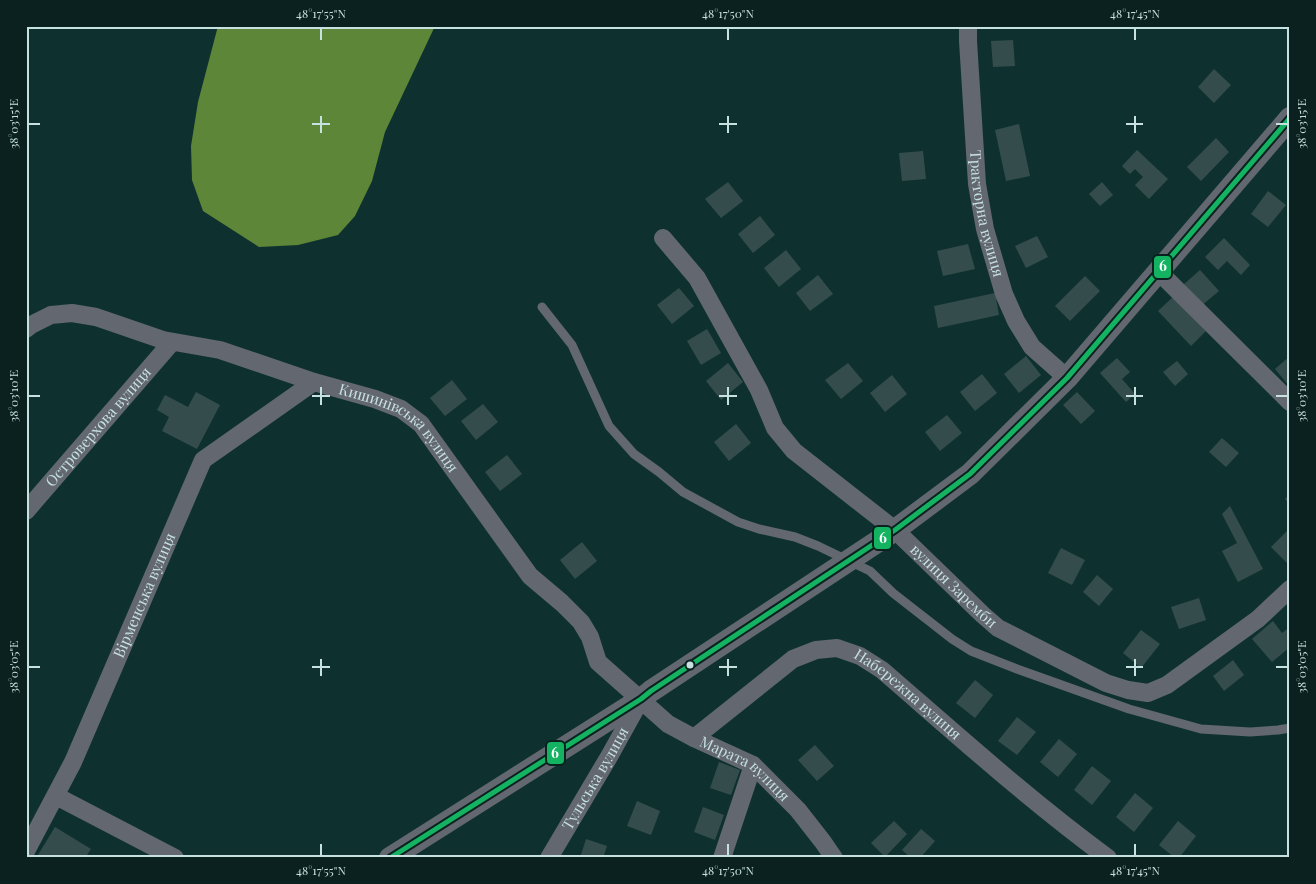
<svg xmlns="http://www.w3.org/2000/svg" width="1316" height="884" font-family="'Playfair Display',serif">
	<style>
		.water { fill: #5e8638 }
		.building { fill: #344c4c }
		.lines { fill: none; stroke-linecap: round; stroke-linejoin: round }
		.service { stroke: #626770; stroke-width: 9 }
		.minor { stroke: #626770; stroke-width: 18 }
		.tertiary { stroke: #626770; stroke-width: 22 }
		.bus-1-casing { stroke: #0a2120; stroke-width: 9 }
		.bus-1 { stroke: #13b361; stroke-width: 5 }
		.ticks { fill: none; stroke: #c6e1df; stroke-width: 2 }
		.bus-dot { fill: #c6e1df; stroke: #0a2120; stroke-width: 2 }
		.labels { text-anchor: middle; stroke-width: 4; stroke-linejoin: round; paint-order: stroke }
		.street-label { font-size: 15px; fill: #c6e1df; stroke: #0a2120 }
		.line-badge { stroke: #0a2120; stroke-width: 2 }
		.badge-label { font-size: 14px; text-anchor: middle; font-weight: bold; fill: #fff }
		.neatline { fill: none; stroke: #c6e1df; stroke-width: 2 }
		.ticks-label { font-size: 12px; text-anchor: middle; fill: #c6e1df }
	</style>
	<rect width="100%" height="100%" fill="#0e312f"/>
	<!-- water -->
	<polygon class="water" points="218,26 435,26 385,132 372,181 355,216 338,235 298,245 259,247 203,211 192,180 191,146 198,102"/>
	<!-- building -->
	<g class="building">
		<polygon points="1013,40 1015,66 993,67 991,41"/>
		<polygon points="1214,69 1231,85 1214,103 1198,87"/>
		<polygon points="1019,124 1030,176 1006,181 995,130"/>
		<polygon points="1216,138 1229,152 1201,181 1187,167"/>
		<polygon points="1137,150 1168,179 1149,199 1135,185 1143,177 1135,169 1130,174 1122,166"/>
		<polygon points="923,151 926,179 902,181 899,153"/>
		<polygon points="728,182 743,201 721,218 705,199"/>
		<polygon points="1102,182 1113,195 1100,206 1089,194"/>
		<polygon points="1268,191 1286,205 1268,227 1251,214"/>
		<polygon points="760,216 775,235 753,253 738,234"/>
		<polygon points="1037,236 1048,257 1026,268 1015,246"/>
		<polygon points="1224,238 1250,265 1241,275 1227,261 1218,270 1205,257"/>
		<polygon points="968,244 975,269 943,276 937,251"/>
		<polygon points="786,250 801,269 779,287 764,268"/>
		<polygon points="1200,270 1219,291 1201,306 1183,285"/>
		<polygon points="818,275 833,294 810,311 796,293"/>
		<polygon points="1085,276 1100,291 1070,321 1055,306"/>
		<polygon points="679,288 694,306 672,324 657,305"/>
		<polygon points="995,293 999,315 938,328 934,306"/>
		<polygon points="1173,297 1206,331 1191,346 1158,311"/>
		<polygon points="707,329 721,353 701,365 687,341"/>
		<polygon points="1026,356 1041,375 1019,393 1004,374"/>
		<polygon points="1290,356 1290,387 1275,369"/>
		<polygon points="1117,358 1130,372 1122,379 1135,394 1126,402 1100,373"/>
		<polygon points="1177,361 1188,374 1175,386 1163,372"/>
		<polygon points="728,363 743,382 721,400 706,381"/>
		<polygon points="848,363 863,381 841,399 825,380"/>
		<polygon points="982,374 997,393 975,411 960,392"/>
		<polygon points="892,375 907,394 885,412 870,393"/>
		<polygon points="452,380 467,399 445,416 430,398"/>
		<polygon points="196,392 220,405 197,449 162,431 169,417 157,410 165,395 188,407"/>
		<polygon points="1077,392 1095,411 1081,424 1063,405"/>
		<polygon points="483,404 498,422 476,440 461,421"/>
		<polygon points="947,415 962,433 940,451 925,432"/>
		<polygon points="736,424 751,443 729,461 714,442"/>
		<polygon points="1222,438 1239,453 1226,467 1209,452"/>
		<polygon points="507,455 522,474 500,491 485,472"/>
		<polygon points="1290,494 1290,504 1285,499"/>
		<polygon points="1230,506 1263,569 1238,582 1222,551 1237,543 1222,514"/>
		<polygon points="1290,528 1290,560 1287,563 1271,547"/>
		<polygon points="582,542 597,561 575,579 560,560"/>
		<polygon points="1061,548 1085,560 1072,585 1048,573"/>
		<polygon points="1097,575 1113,589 1099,606 1083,592"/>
		<polygon points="1199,598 1206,620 1179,629 1171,607"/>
		<polygon points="1273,621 1282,633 1290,627 1290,647 1272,662 1252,639"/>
		<polygon points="1141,630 1160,644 1141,668 1123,653"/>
		<polygon points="1233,660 1244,675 1224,691 1213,676"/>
		<polygon points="975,680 993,695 975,718 956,703"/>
		<polygon points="1017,717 1036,732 1017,755 998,741"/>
		<polygon points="1059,739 1077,754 1058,777 1040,762"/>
		<polygon points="815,745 834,766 817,781 798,760"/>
		<polygon points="719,762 740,770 731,795 710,788"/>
		<polygon points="1092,766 1111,781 1092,805 1074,790"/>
		<polygon points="1135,793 1153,808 1134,832 1116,817"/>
		<polygon points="637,801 660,811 651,835 627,826"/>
		<polygon points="703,807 724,815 715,840 694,832"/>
		<polygon points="894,821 907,834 885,857 871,843"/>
		<polygon points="1178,821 1196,836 1179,858 1175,858 1159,845"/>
		<polygon points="55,827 91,849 85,858 42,858 38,855"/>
		<polygon points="921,829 935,841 920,858 911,858 902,850"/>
		<polygon points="586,839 607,846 603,858 580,858"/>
	</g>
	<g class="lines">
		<!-- service -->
		<polyline class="service" points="542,307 572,345 609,426 634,454 659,472 683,492 738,522 759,529 795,537 818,546 870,571 893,593 952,639 971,651 1017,669 1129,709 1201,729 1250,732 1278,730 1290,728"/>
		<!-- minor -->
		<g class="minor">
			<path id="s1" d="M968,26V41L977,184L985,229L1004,294L1016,321L1032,347L1067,378"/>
			<path id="s2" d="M663,238L697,278L759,390L775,428L794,451L895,530L983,615L998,628L1106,683L1128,690L1148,693L1167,685L1258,619L1290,589"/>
			<polyline points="1158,271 1290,402"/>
			<path id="s3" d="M26,329L31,325L51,315L72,313L96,317L163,340L220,350L314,382L375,399L401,409L421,424L530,576L562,603L581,622L590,637L598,662L668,724L694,738L753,765L798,810L823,842L834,858"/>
			<path id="s4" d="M26,511L172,342"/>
			<path id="s5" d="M694,738L793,659L816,650L837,648L860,656L882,670C956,734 1029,800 1108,858"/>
			<polyline points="56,796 175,858"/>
			<path id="s6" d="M26,851L73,762L203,460L314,382"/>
			<path id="s7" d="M549,858L610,755L641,699"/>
			<polyline points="722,858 753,765"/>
		</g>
		<!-- tertiary -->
		<polyline class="tertiary" points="390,858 641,699 651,691 895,530 970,474 1067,378 1290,118"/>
		<defs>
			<polyline id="bus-1" points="390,858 641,699 651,691 895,530 970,474 1067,378 1290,118"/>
		</defs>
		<!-- bus-1 casing -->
		<use href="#bus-1" class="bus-1-casing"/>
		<!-- bus-1 -->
		<use href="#bus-1" class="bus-1"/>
	</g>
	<!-- ticks -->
	<path class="ticks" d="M321,28V40M728,28V40M1135,28V40M321,116V133M728,116V133M1135,116V133M28,124H40M312,124H330M719,124H737M1126,124H1143M1276,124H1288M321,387V405M728,387V405M1135,387V405M28,396H40M312,396H330M719,396H737M1126,396H1143M1276,396H1288M321,659V676M728,659V676M1135,659V676M28,667H40M312,667H330M719,667H737M1126,667H1143M1276,667H1288M321,844V856M728,844V856M1135,844V856"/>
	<!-- markers -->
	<circle class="bus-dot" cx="690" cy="665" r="4.5"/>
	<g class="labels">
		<!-- street labels -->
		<g class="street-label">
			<text dy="5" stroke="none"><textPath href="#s1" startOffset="189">Тракторна вулиця</textPath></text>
			<text dy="5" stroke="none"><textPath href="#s4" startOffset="111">Островерхова вулиця</textPath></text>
			<text dy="5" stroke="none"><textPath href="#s3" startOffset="402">Кишинівська вулиця</textPath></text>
			<text dy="5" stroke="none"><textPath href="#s2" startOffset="461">вулиця Заремби</textPath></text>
			<text dy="5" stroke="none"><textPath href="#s6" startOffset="282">Вірменська вулиця</textPath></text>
			<text dy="5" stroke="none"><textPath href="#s5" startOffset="258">Набережна вулиця</textPath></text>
			<text dy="5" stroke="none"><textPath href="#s3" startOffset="901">Марата вулиця</textPath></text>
			<text dy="5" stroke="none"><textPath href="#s7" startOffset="92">Тульська вулиця</textPath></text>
		</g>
	</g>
	<g class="line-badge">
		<rect x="1153" y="255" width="19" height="24" rx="5" fill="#13b361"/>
		<rect x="873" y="526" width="19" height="24" rx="5" fill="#13b361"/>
		<rect x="546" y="741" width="19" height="24" rx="5" fill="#13b361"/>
	</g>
	<g class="badge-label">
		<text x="1163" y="271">6</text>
		<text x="883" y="543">6</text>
		<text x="555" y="758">6</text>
	</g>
	<!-- border -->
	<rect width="1316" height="884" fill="none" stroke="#0a2120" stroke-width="55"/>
	<rect x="28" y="28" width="1260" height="828" class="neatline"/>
	<g class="ticks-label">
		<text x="321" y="18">48°17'55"N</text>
		<text x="728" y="18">48°17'50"N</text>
		<text x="1135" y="18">48°17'45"N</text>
		<text transform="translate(1302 124) rotate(-90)" y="4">38°03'15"E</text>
		<text transform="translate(14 124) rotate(-90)" y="4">38°03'15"E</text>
		<text transform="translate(1302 396) rotate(-90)" y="4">38°03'10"E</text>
		<text transform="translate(14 396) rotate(-90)" y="4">38°03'10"E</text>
		<text transform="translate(1302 667) rotate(-90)" y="4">38°03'05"E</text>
		<text transform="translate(14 667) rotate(-90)" y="4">38°03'05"E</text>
		<text x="321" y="875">48°17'55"N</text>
		<text x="728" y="875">48°17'50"N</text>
		<text x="1135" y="875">48°17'45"N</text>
	</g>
</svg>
